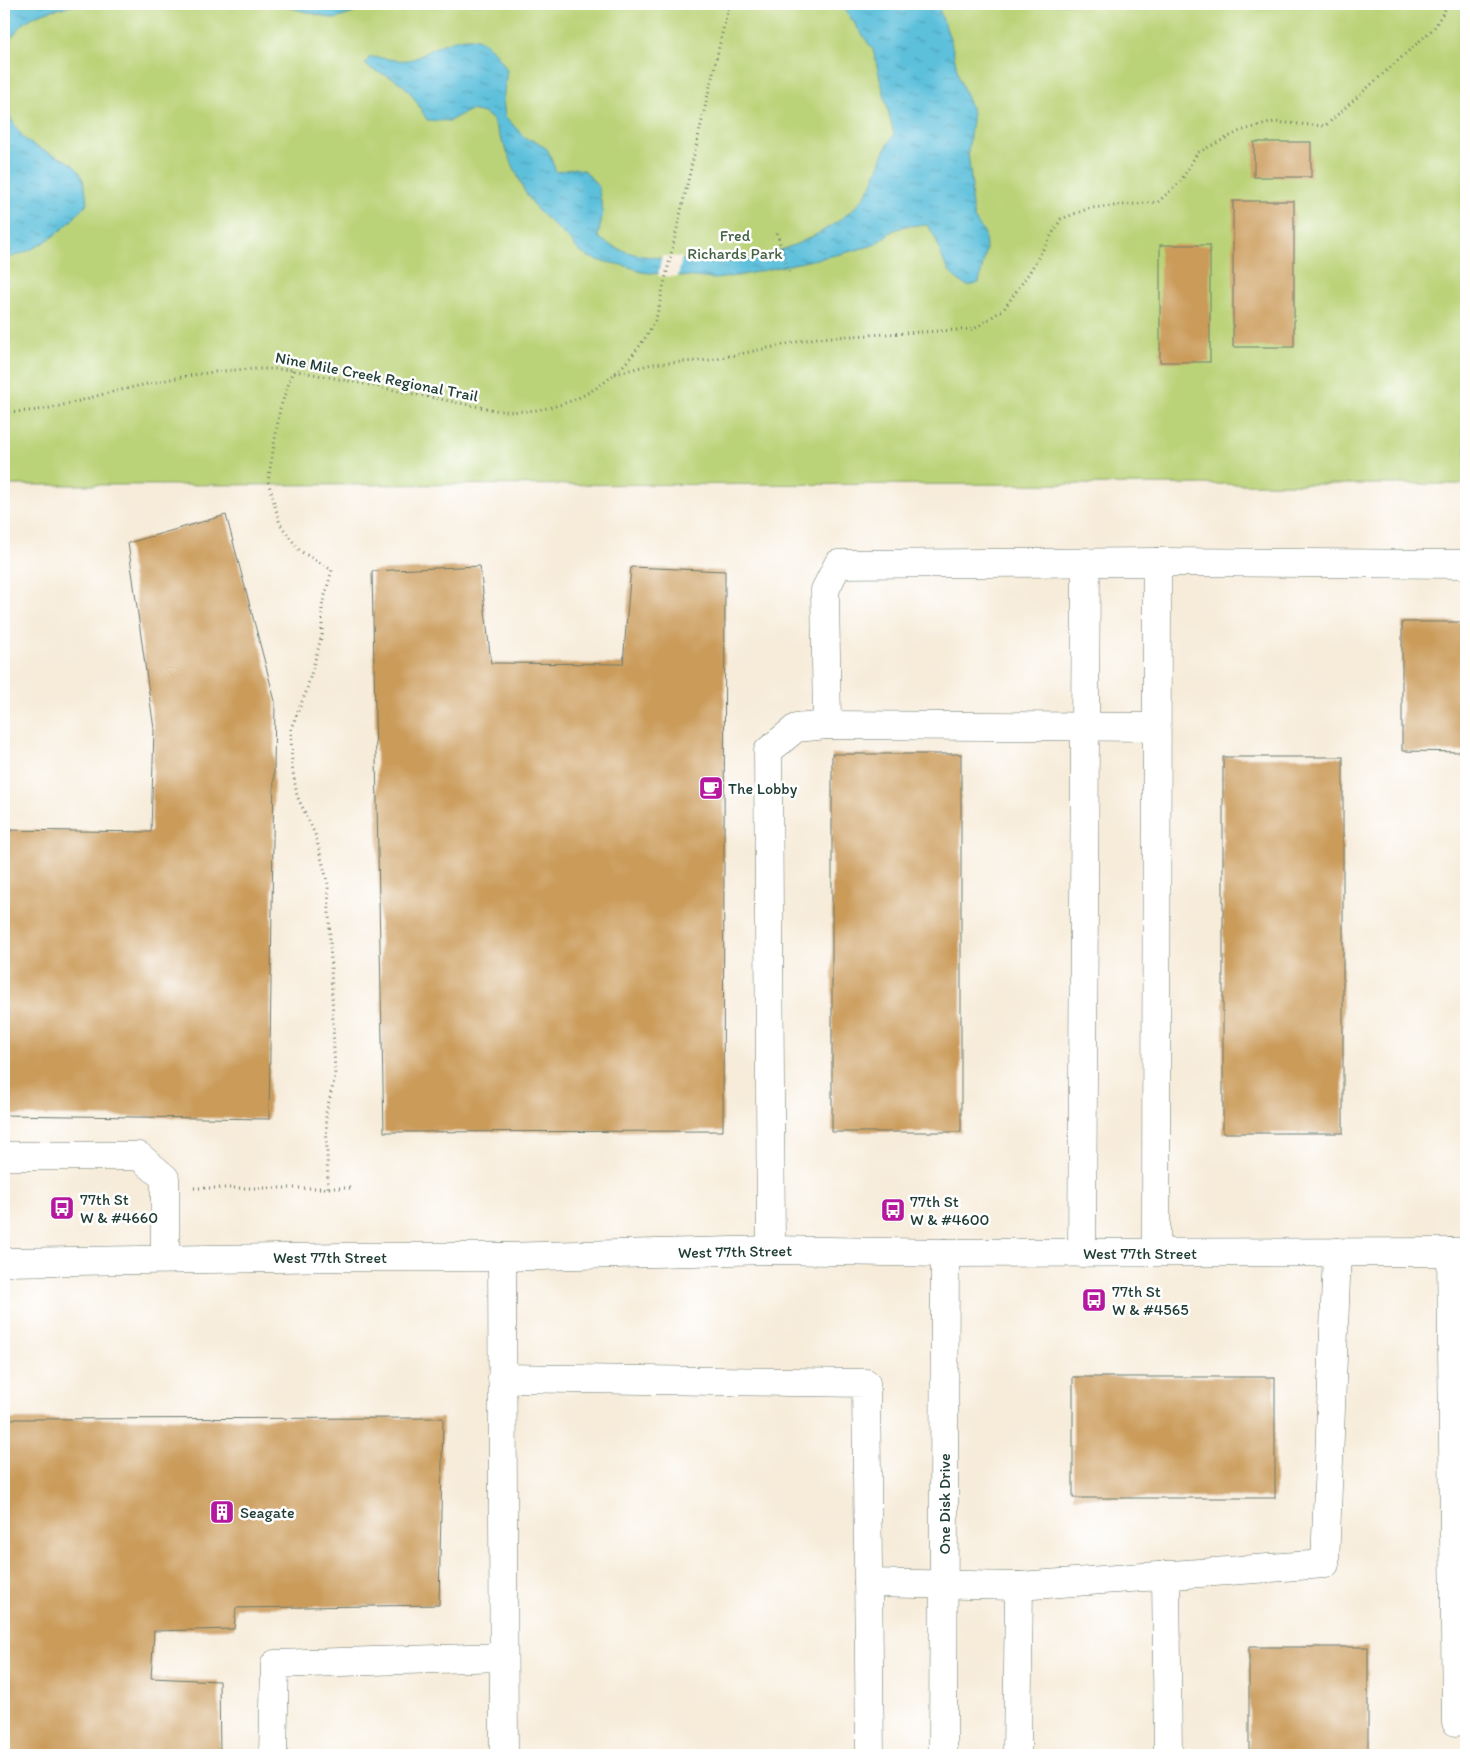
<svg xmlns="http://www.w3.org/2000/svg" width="1470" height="1759" font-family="Itim,sans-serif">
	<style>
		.green { fill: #bbd378; stroke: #6d8856 }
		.water { fill: url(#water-ripples); stroke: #3e7e88 }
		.pier { fill: #f7ecda }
		.building { fill: #cb9b5a }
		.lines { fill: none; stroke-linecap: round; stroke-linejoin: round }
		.minor-casing { stroke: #6b7a6e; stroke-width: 29 }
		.path { stroke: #6b7a6e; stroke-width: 3; stroke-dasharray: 1 4; stroke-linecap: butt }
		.minor { stroke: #fff; stroke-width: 28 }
		.labels { text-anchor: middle; stroke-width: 5; stroke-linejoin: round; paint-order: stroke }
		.park-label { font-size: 16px; fill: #466245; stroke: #fff }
		.street-label { font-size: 16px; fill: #1f3d34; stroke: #fff }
		.poi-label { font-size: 16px; fill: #1f3d34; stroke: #fff; text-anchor: start }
	</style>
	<defs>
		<pattern id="water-ripples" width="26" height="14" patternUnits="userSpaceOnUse" patternTransform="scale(1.25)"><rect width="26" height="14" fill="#5dc0db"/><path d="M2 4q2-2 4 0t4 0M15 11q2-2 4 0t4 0" fill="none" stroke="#4c9db2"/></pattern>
	</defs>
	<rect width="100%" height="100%" fill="#fff"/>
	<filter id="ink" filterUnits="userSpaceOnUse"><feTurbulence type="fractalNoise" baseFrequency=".02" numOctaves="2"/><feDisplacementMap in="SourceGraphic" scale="10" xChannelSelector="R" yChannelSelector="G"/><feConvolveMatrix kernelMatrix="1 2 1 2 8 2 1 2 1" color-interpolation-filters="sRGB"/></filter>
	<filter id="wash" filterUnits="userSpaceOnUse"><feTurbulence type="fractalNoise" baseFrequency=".0096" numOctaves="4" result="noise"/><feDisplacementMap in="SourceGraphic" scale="20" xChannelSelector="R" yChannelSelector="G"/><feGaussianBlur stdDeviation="1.12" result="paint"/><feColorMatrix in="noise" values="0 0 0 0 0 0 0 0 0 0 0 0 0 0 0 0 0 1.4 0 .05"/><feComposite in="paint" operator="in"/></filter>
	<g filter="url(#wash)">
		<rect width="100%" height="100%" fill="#f7ecda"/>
		<!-- green -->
		<polygon class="green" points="4,4 1466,4 1466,484 4,485"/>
		<!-- water -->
		<g class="water">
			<path d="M4,4H80C40,13 26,12 4,49Z"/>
			<polygon points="275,4 354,4 354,13 335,19"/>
			<path d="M841,4H937L951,41L959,78L973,113L968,152L972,187L971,199L974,218L985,234L986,250L979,283L968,286C935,269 946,247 927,225L906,226L892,231L874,245L845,253L742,275L715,279L641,272C622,261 598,265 580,252L569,239L538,211L525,192L492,119L484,113L470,110L449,121L427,120C419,106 410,88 396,80C386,73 375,74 365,64L370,57C384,57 399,63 413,59C420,57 427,51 434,48C472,31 486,34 507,70L503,101L505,116L526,139L536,141L548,150L556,172L575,168L585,171L598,186L603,212L598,237C621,255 649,258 677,259C689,260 700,262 712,262C760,264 828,237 860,202C878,182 879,155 894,134L873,50Z"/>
			<path d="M4,104C9,116 19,136 30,143C63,164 84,154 87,203C65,231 38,251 4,259Z"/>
		</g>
		<!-- pier -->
		<polygon class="pier" points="662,256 682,257 678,277 658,276"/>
		<g id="blocks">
			<!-- building -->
			<g class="building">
				<rect x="1254" y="142" width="57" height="35"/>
				<rect x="1233" y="201" width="61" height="146"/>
				<rect x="1160" y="245" width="50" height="117"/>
				<polygon points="226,515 275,701 269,1119 4,1115 4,830 151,832 154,729 128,543"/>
				<polygon points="480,566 491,663 623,664 631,567 725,571 723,1131 384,1132 372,571"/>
				<polygon points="1402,622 1466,622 1466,752 1402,751"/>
				<rect x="832" y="754" width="129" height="378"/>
				<rect x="1223" y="757" width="120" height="376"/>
				<rect x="1073" y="1377" width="202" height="121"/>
				<polygon points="443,1418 439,1605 236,1608 234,1629 154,1631 151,1678 219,1681 220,1755 4,1755 4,1419"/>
				<rect x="1249" y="1647" width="119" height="108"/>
			</g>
		</g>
	</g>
	<g filter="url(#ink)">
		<use href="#blocks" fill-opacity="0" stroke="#6b7a6e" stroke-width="1"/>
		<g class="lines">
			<defs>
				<g id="minor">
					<polyline points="827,725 825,590 838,564 1157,562 1466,564"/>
					<polyline points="4,1156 139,1156 165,1178 165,1259"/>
					<polyline points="771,1250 768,751 796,728 827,725 1156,727"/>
					<polyline points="1156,1252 1157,562"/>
					<polyline points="1451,1252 1456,1722"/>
					<polyline points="1082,1253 1086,562"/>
					<polyline points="502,1257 504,1755"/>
					<polyline points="4,1262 343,1257 502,1257 771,1250 945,1253 1466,1252"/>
					<polyline points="502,1378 866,1383 870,1755"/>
					<polyline points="1166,1575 1168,1755"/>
					<polyline points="868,1583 1019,1586"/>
					<polyline points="273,1755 275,1664 503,1657"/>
					<polyline points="943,1755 945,1253"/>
					<polyline points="1017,1755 1019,1586 1325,1564 1337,1252"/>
				</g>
			</defs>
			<!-- minor casing -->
			<use href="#minor" class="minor-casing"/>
			<!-- path -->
			<g class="path">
				<polyline points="777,233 789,273"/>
				<polyline points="293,370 280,409 268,481 280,524 300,551 332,570 322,606 322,635 306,692 291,728 292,766 297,796 315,834 328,884 335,1077 326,1113 328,1188"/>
				<polyline points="615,374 652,364 711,360 816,338 974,329 1004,309 1029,273 1061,219 1090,208 1158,202 1181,181 1197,153 1240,131 1274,122 1325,126 1434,28 1447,6 1452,4"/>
				<path d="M4,411C41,414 73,402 108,393C172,378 227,365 293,370L500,411C571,416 624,381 656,319L729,4"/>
				<polyline points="194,1188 353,1188"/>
			</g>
			<!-- minor -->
			<use href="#minor" class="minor"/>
		</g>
	</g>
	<!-- icons -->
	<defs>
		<symbol id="cafe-square" viewBox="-11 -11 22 22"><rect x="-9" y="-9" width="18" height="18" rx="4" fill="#b5179e" stroke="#fff"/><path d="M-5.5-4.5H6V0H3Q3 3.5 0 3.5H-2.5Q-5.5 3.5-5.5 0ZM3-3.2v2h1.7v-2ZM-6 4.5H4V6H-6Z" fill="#fff"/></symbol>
		<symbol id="bus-square" viewBox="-11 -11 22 22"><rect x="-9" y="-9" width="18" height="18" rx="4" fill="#b5179e" stroke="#fff"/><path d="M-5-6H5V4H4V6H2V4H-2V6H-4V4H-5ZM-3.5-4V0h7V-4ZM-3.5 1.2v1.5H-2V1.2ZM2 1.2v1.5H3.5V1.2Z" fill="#fff"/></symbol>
		<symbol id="building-square" viewBox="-11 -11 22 22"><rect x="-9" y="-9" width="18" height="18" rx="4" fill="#b5179e" stroke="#fff"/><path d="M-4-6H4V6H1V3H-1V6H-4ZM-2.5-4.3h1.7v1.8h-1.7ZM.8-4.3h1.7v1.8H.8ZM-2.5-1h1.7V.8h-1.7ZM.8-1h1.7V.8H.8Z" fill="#fff"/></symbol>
	</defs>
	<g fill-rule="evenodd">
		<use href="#cafe-square" x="697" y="774" width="28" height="28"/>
		<use href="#bus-square" x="48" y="1194" width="28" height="28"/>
		<use href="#bus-square" x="879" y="1196" width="28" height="28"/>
		<use href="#bus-square" x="1080" y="1286" width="28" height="28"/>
		<use href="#building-square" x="208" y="1498" width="28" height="28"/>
	</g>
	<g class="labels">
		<!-- park labels -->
		<g class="park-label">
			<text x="735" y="241">Fred<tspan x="735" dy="18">Richards Park</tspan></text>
		</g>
		<!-- street labels -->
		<g class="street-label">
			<text transform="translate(377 376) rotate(11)" y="6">Nine Mile Creek Regional Trail</text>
			<text transform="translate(735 1251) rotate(-1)" y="6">West 77th Street</text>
			<text x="1140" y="1259">West 77th Street</text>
			<text x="330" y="1263">West 77th Street</text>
			<text transform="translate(944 1504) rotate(-90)" y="6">One Disk Drive</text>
		</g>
		<!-- poi labels -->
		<g class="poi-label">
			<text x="728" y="794">The Lobby</text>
			<text x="80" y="1205">77th St<tspan x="80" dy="18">W &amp; #4660</tspan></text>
			<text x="910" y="1207">77th St<tspan x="910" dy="18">W &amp; #4600</tspan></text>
			<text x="1112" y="1297">77th St<tspan x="1112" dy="18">W &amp; #4565</tspan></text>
			<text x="240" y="1518">Seagate</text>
		</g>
	</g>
	<!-- margin -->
	<rect width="1470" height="1759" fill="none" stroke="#fff" stroke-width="20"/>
</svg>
